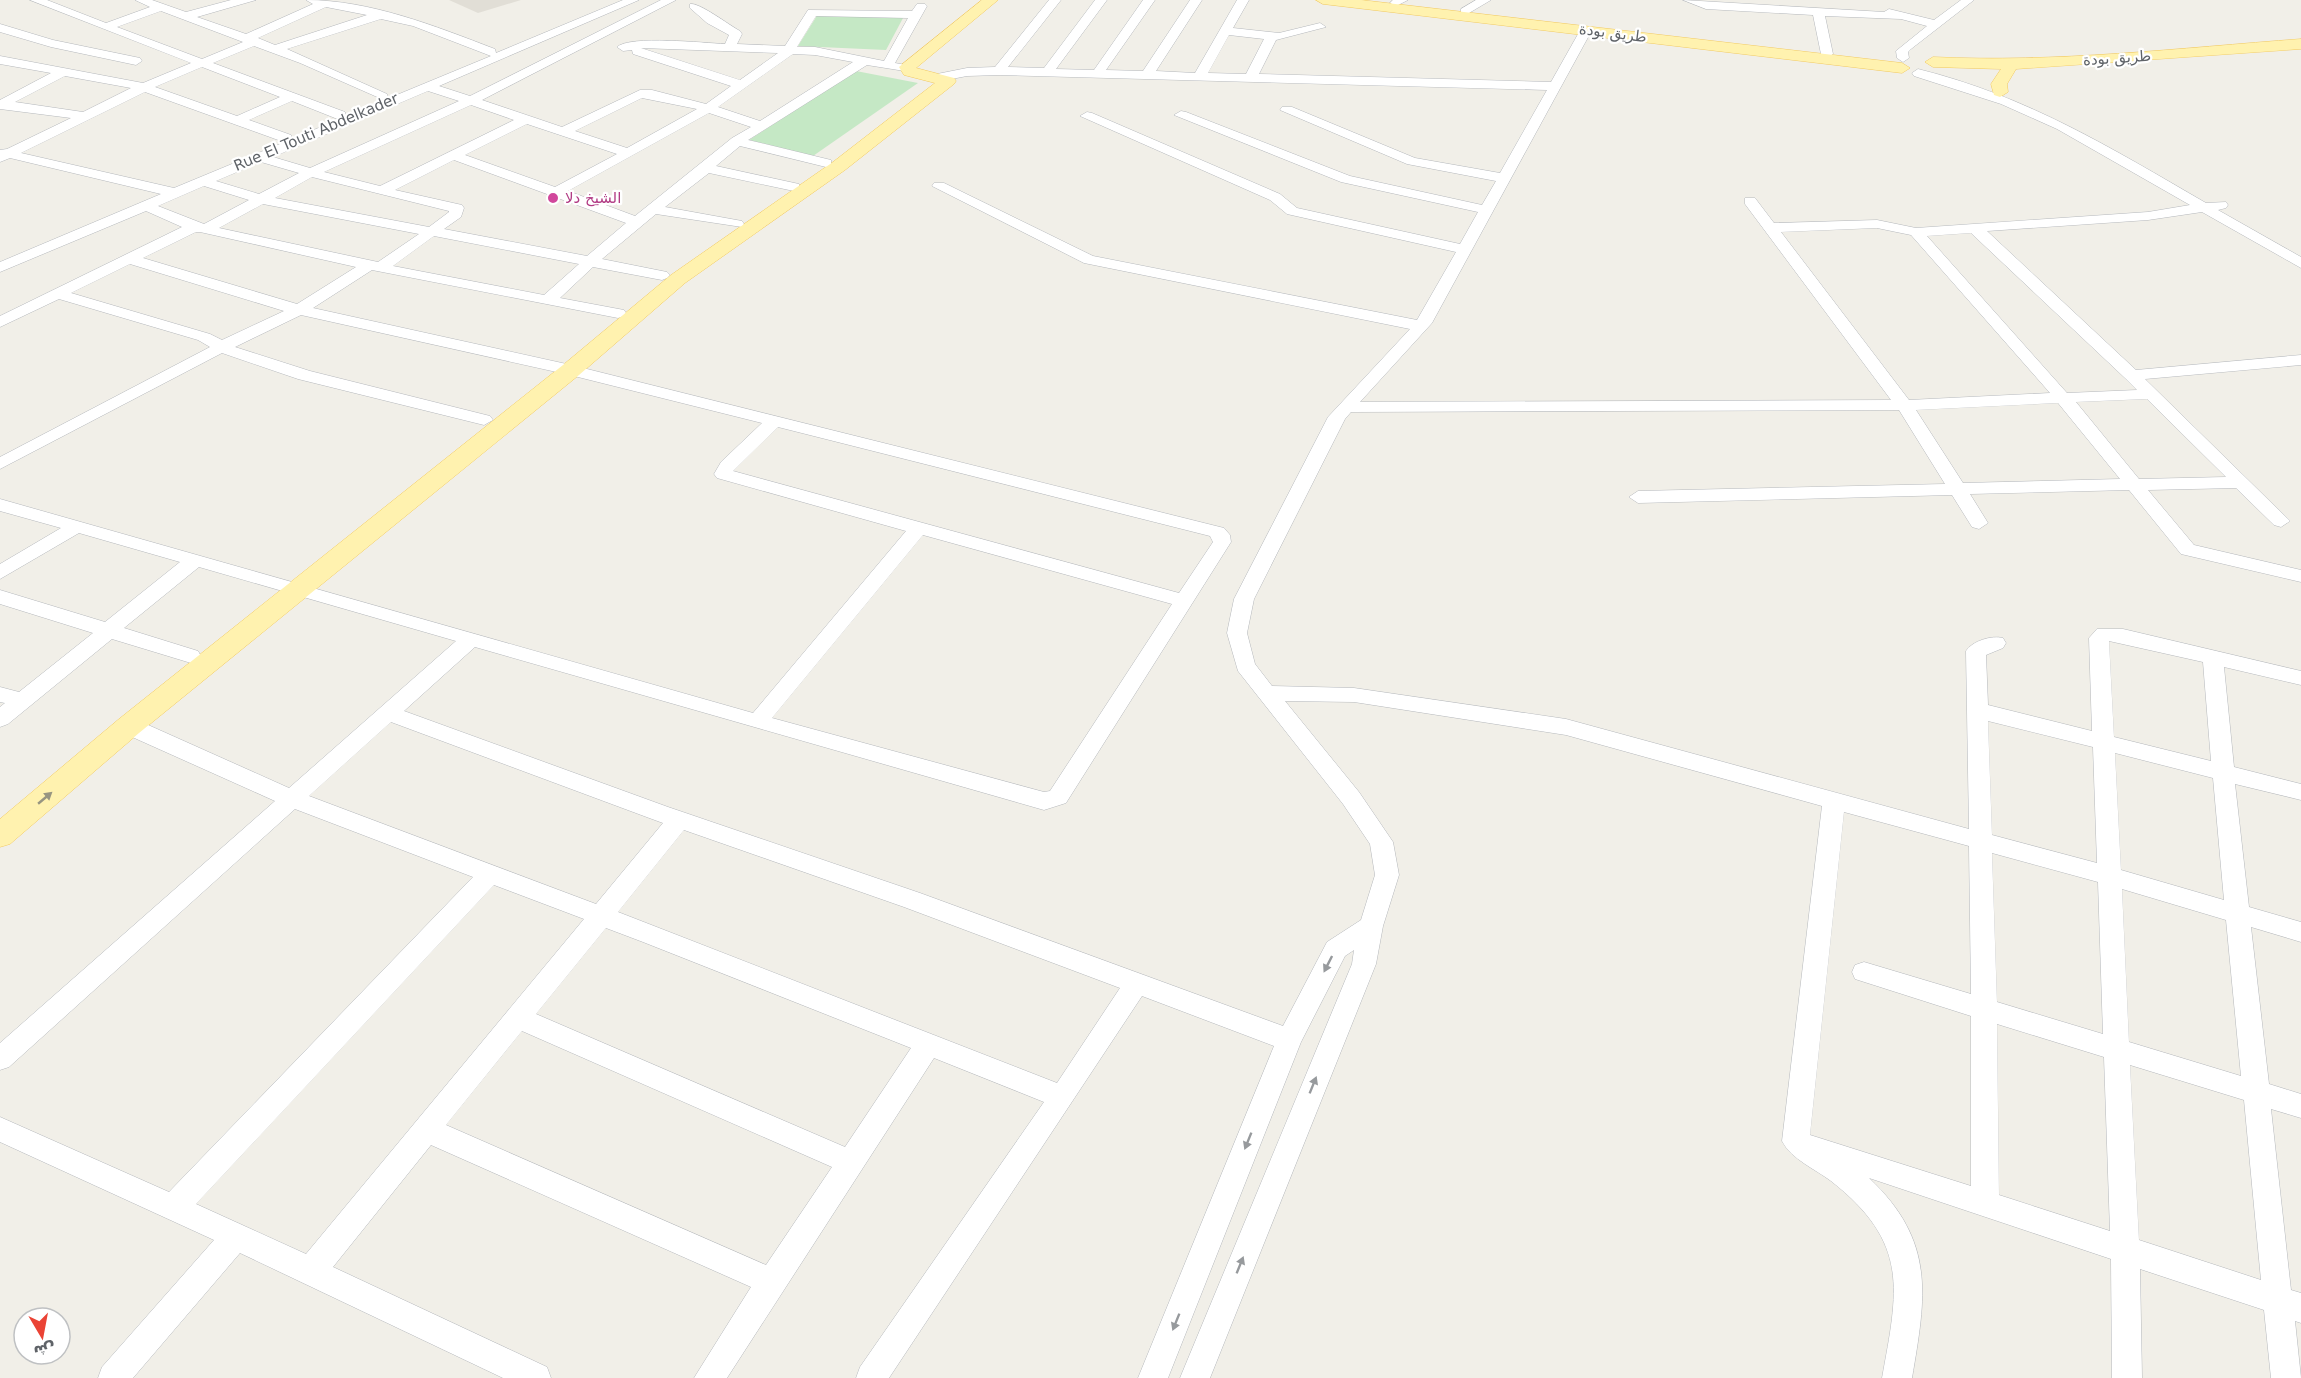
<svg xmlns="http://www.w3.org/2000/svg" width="2301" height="1378" font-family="'DejaVu Sans',Vazirmatn,sans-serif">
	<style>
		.education { fill: #e1ded6 }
		.green { fill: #c5e8c5 }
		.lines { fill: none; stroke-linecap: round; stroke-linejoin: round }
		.minor-casing { stroke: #b5b8bc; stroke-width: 1 }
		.major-casing { stroke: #f2c960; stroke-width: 1 }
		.minor { fill: #fff; fill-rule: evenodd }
		.major { fill: #fff2af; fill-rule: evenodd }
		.oneway { fill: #979581 }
		.oneway2 { fill: #979a9d }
		.hotel-dot { fill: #d1479c; stroke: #fff; stroke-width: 2 }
		.labels { text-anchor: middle; stroke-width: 4.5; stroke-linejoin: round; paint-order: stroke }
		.far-street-label { font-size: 15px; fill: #5f6368; stroke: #fff }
		.far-hotel-label { font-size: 15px; fill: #b23c85; stroke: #fff; text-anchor: start }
	</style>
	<rect width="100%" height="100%" fill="#f1efe8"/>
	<!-- education -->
	<polygon class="education" points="449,0 521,0 478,13"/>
	<!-- green -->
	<g class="green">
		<polygon points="818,14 903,18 886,50 798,46"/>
		<polygon points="856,71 918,83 813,156 749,140"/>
	</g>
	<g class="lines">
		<defs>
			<g id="minor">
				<path d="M30,0H47L106,23L150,7L135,0H152L186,12L231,0H256L197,17L246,34L313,4L306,0C370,0 435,26 495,49L496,53L623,0H639L439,86L470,96L661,0H676L482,100L562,127L640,90H652L706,104L731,86L633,54L632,50L623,51L617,47C630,35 704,43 725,44L729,35L707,23L690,8V4C699,2 729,25 740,31L742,34L737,44L785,46L808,10L912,11L917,4H925L927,6L895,63L911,66V72L867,65L748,140L831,160V166L826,167L740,146L716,166L799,184V190L794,191L709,173L665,207L742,221L744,224L742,227L656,214L602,259L667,272L670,275L667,278L662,280L593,267L560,298L624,310L626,313L624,316L618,318L372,270L313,308L571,365L1224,528L1230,535L1231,542L1066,803L1044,810L475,647L404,711L668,807L920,893L1283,1026L1327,942L1361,920L1375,875L1370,844L1343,804L1238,671L1227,633L1234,599L1328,417L1410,329L1084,263L932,186L934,183H944L1093,256L1417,320L1456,252L1287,214L1270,200L1080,116L1087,112L1092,113L1280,194L1297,208L1460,244L1478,212L1341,182L1174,115L1181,111L1186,112L1350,176L1482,205L1496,181L1407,164L1280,110L1282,107H1292L1415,158L1500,173L1547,90L999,75L967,76L936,82L932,81V75L967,68L995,67L1049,0H1061L1008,67L1044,68L1095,0H1107L1056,69L1094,70L1143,0H1155L1106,70L1143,71L1190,0H1202L1156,71L1195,73L1237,0H1249L1233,28L1279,33L1320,23L1326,27L1276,40L1259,74L1551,82L1582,27H1590L1592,30L1432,323L1360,402L1891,400L1745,204V198H1755L1774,223L1877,220L1916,228L2148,212L2190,205L2057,129L2001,104L1914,76L1912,73L1918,69C2027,96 2111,148 2206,203L2226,202L2228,205L2226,208L2218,210L2301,257V268L2202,212L2148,220L1987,231L2136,370L2301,355V365L2145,379L2290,521L2281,527L2274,525L2236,488L2148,490L2194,545L2301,570V582L2181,554L2129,490L1970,494L1988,523L1979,529L1972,527L1952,495L1638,503L1629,497L1638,491L1945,484L1899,410L1351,412L1345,419L1254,599L1247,633L1255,664L1272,686L1354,688L1566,719L1969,829L1966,651C1972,641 1992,635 2003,638L2006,643L2003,648L1986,655L1988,705L2092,731L2089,638L2097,629H2123L2301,671V685L2224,667L2234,767L2301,784V800L2235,784L2249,907L2301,922V942L2251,927L2269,1084L2301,1094V1118L2271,1109L2291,1290L2301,1293V1323L2295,1321L2301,1378H2271L2264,1310L2140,1269L2142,1378H2112L2111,1259L1869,1178C1936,1241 1926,1296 1912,1378H1882C1898,1290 1910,1243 1831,1181C1815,1169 1791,1159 1782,1141L1822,806L1566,735L1354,702L1285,701L1359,792L1393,842L1399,875L1383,926L1376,964L1210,1378H1180L1352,964L1354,950L1345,956L1301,1042L1168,1378H1138L1274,1046L1142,996L889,1378H856L860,1367L1044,1102L934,1058L727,1378H694L751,1287L431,1145L333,1267L547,1367L551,1378H503L240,1253L133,1378H98L102,1367L214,1240L0,1142V1117L169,1192L473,877L295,809L9,1067L0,1070V1043L275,801L121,732L118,726L121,720L129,718L137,720L289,788L456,641L199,567L124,628L198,651L201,656L198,661L191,663L112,639L8,724L0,727V707L5,703L0,702V687L19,692L93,633L0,604V590L105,622L180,562L79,533L0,579V564L61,528L0,511V499L753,713L906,531L717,478L714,474L721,462L762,423L570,375L301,315L235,347L310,371L490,416L493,420L484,425L298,379L222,353L0,469V457L210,347L198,340L59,299L0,327V316L182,227L146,211L0,272V262L161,194L10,158L0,162V150L7,149L71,118L0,109V100L51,73L0,64V56L143,83L191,63ZM326,7L367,15L275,45L258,38ZM161,11L243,42L202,59L117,27ZM816,16L908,18L884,61L815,47H797ZM381,19L413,26L491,56L387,99V94L287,49ZM1229,35L1264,39L1246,74L1208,73ZM254,46L300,63L384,100L346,116L345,112L213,63ZM641,48L778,53L740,80ZM793,54L815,55L853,62L760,121L718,107ZM202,67L280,97L237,116L155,87ZM65,76L131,88L83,112L15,102ZM428,91L459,101L310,168L273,157ZM145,92L281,141L285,142L174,188L21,153ZM642,98L697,109L627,148L575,131ZM292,101L335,118L340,119L292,139L291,135L249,120ZM471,105L514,120L380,186L324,172ZM709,113L751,127L732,138L635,216L568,191ZM527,124L617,154L555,187L465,155ZM454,160L626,223L587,256L444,229L461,217L464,208L462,205L395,190ZM261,162L299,173L259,194L216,181ZM312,177L449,211V212L429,227L275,198ZM204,186L249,200L204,224L158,206ZM263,204L419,234L378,262L219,228ZM1877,228L1911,235L2050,393L1909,400L1781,232ZM196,232H200L356,267L297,304L143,258ZM1971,233L2126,379L2137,390L2067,393L1927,236ZM434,236L579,264L544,295L393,266ZM130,264L284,311L222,340L210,334L71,293ZM2147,399L2226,477L2139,479L2076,402ZM2058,403L2120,479L1963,483L1916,410ZM778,427L1210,536L1213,542L1179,593L733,471ZM923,535L1172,604L1050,791L1044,792L772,718ZM2109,641L2203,662L2211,761L2114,737ZM1988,721L2093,747L2097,863L1992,835ZM391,722L652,819L663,823L596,904L309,796ZM2115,753L2213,778L2224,900L2121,870ZM1844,812L1969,846L1971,994L1864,962L1855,965L1852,972L1855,979L1971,1016V1186L1810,1135ZM684,830L904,907L1120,988L1057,1083L618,912ZM1992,853L2098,882L2103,1034L1997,1002ZM494,885L584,919L306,1254L196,1204ZM2122,889L2226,920L2241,1076L2129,1042ZM606,928L643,942L911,1048L845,1147L536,1014ZM1997,1024L2104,1057L2110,1231L1999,1195ZM522,1031L832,1167L766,1265L446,1125ZM2130,1065L2244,1100L2261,1280L2139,1240Z"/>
				<polygon points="1393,0 1408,0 1396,6 1390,3"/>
				<polygon points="1476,0 1491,0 1469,13 1461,13 1461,9"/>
				<polygon points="1683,0 1884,12 1889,9 1934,20 1961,0 1974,0 1911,49 1908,52 1909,58 1903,62 1897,58 1896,51 1927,26 1901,19 1825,16 1833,54 1827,58 1821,54 1813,15 1706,9"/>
				<polygon points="0,24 53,40 140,58 142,61 136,65 51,47 0,32"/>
			</g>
			<g id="major">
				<polygon points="982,0 998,0 916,68 954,78 956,81 954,84 845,170 685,283 579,375 139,733 10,844 0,847 0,819 119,719 563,365 671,275 833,162 935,83 904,75 899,67"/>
				<polygon points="1316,0 1361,0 1902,63 1910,68 1902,73 1323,4"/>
				<path d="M2301,39V49L2016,69L2007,84L2008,92L2000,97L1994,95L1991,84L2001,69L1933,67L1925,62L1933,57C2056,63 2179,48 2301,39Z"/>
			</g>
		</defs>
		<!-- minor casing -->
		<use href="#minor" class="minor-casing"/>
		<!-- major casing -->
		<use href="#major" class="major-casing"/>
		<!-- minor -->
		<use href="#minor" class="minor"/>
		<!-- major -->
		<use href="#major" class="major"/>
	</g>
	<!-- one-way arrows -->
	<defs><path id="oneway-solid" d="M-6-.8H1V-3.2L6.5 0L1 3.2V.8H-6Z" transform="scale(1.5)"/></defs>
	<use class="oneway" href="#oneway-solid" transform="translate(45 798) rotate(-40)"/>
	<g class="oneway2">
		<use href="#oneway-solid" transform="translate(1328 964) rotate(117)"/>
		<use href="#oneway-solid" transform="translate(1313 1085) rotate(-68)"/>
		<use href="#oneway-solid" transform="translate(1248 1141) rotate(112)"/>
		<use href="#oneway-solid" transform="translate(1240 1265) rotate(-68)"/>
		<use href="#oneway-solid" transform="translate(1176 1322) rotate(112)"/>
	</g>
	<!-- markers -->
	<circle class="hotel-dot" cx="553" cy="198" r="6"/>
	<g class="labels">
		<!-- far-street labels -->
		<g class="far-street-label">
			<text transform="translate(1613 33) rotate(7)" y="5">طريق بودة</text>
			<text transform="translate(2117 58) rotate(-4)" y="5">طريق بودة</text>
			<text transform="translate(316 132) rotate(-23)" y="5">Rue El Touti Abdelkader</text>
		</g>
		<!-- far-hotel labels -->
		<g class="far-hotel-label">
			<text x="565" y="203">الشيخ دلا</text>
		</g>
	</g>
	<!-- north arrow -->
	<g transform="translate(42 1336) rotate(170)"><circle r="28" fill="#ffffff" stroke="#bfc1c3" stroke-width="1.5"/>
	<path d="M0-4.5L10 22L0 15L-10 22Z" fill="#ea4335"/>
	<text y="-9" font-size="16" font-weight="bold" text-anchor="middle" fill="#5f6368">ش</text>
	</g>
</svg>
